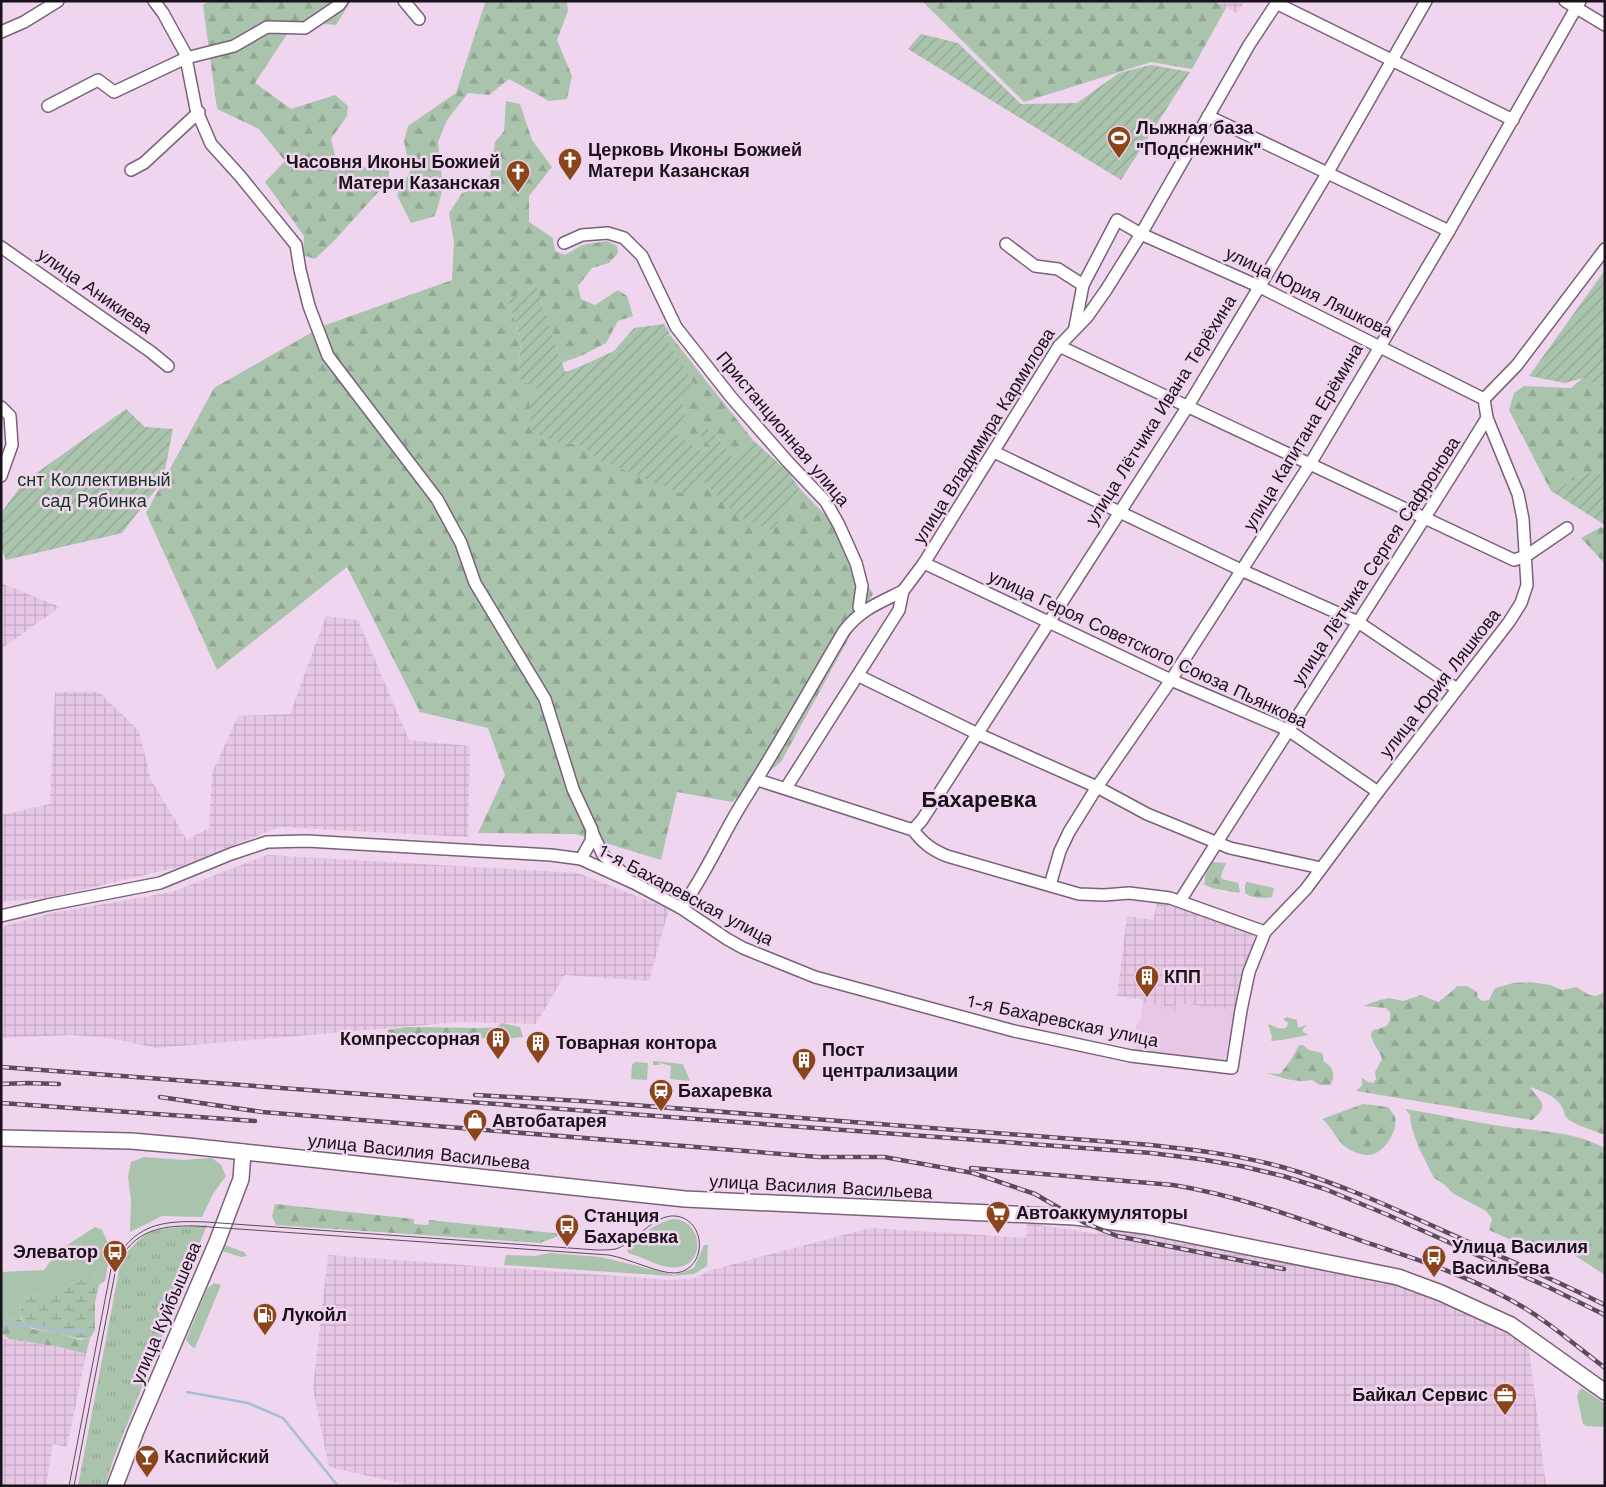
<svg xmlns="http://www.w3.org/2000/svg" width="1606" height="1487" font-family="'Work Sans',sans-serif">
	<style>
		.built { fill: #e7c7e6 }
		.industrial { fill: url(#industrial-grid) }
		.grass { fill: #aac3ad }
		.forest { fill: url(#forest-firs) }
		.wetland { fill: url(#wetland-marsh) }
		.park { fill: url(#park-tufts) }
		.garden { fill: url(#garden-furrows) }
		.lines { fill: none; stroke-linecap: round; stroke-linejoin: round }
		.stream { stroke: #a7bfd6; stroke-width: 2.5 }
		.minor-casing { stroke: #796279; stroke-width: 14 }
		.major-casing { stroke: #796279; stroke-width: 18 }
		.minor { stroke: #fff; stroke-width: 11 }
		.major { stroke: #fff; stroke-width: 15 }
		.tram { stroke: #5b4c5a; stroke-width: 1 }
		.rail-casing { stroke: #5b4c5a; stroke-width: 4.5 }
		.rail { stroke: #f0d5ef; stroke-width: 2.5; stroke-dasharray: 8; stroke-linecap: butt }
		.labels { text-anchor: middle; stroke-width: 5; stroke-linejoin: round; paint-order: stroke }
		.poi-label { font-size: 18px; font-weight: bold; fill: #1a111a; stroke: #f0d5ef; text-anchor: start }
		.street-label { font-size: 18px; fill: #1a111a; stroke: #f0d5ef }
		.park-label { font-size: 18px; fill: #0f391a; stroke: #f0d5ef }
		.district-label { font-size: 22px; font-weight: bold; fill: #1a111a; stroke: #f0d5ef }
	</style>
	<defs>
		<pattern id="industrial-grid" width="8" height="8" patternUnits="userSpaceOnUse" patternTransform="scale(1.25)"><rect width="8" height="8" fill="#e7c7e6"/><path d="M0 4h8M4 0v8" fill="none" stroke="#c6aac5"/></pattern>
		<pattern id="forest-firs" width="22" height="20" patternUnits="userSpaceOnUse" patternTransform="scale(1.25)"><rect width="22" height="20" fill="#aac3ad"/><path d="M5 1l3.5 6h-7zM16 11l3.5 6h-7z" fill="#92a694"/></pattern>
		<pattern id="wetland-marsh" width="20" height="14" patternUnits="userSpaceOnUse" patternTransform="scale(1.25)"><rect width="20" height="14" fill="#aac3ad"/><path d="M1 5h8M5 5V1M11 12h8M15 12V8" fill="none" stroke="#92a694"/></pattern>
		<pattern id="park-tufts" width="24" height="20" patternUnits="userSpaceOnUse" patternTransform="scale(1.25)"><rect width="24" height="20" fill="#aac3ad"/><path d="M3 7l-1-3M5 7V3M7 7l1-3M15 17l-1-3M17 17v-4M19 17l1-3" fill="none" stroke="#92a694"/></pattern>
		<pattern id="garden-furrows" width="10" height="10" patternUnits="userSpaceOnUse" patternTransform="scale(1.25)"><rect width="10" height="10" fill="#aac3ad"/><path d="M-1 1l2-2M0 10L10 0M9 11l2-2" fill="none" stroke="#92a694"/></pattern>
	</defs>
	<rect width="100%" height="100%" fill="#f0d5ef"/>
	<!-- built -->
	<polygon class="built" points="1143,1003 1164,1005 1166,1010 1174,1011 1176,1003 1235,1010 1230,1042 1227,1044 1226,1049 1229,1051 1224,1060 1136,1054 1135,1037 1136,1025 1140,1022"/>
	<!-- industrial -->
	<g class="industrial">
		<polygon points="1212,1 1245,1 1237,13"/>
		<polygon points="1,583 60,607 1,649"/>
		<polygon points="326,616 358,620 409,740 470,746 468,837 279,827 179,867 51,897 1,902 1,815 50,804 55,692 99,692 139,731 151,780 187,840 209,828 212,773 238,716 290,714"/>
		<polygon points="267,855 578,873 669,909 649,981 565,975 536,1024 459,1022 157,1048 109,1038 71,1035 1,1038 1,927 52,913 172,892"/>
		<polygon points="1157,903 1198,912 1251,932 1254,938 1253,944 1235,1010 1176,1003 1175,1011 1166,1011 1164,1005 1143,1003 1141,999 1117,996 1127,916 1153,920"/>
		<polygon points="1027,1223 1099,1234 1103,1227 1387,1280 1498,1326 1529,1349 1546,1486 412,1486 329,1467 313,1389 328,1255 672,1280 695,1278 711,1270 871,1228 1026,1238"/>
		<polygon points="1,1338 60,1347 86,1354 67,1447 53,1444 46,1486 1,1486"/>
	</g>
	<!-- grass -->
	<g class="grass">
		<path d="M1287,1017L1297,1020L1298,1028L1307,1025L1303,1029V1032L1309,1035L1282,1040L1271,1041L1272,1037L1268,1024C1275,1026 1280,1031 1287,1027L1288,1023L1283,1019Z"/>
		<polygon points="653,1061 683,1064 690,1081 670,1079 671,1066 660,1063 659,1065 653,1065"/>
		<polygon points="635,1062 648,1063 647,1080 631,1079 632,1065"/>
		<polygon points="144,1157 183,1160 212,1158 221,1165 226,1176 213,1194 202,1217 162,1216 130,1232 131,1200 128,1177 131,1162"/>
		<path d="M672,1219C703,1219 706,1264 679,1267C661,1270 645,1257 628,1253L627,1247C640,1235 655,1224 672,1219Z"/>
		<polygon points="95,1227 102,1230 111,1249 105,1281 99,1285 91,1274 53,1293 22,1298 20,1308 21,1320 2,1318 1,1321 1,1272 44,1270 58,1251"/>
		<polygon points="225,1245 244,1252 247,1256 241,1257 222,1251"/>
		<polygon points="704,1245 708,1245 707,1266 694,1274 672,1276 504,1265 506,1255 535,1256 549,1253 601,1257 674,1275 694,1268"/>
		<polygon points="214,1283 221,1285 195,1348 191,1346 186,1340 207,1289"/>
		<polygon points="1580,1389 1583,1389 1605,1404 1605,1427 1586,1426 1583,1424 1577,1396"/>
	</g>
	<!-- forest -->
	<g class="forest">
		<polygon points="209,1 351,1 336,25 295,22 255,83 291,109 335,95 348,106 347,116 331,139 336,160 349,170 373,166 389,168 389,180 335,240 315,259 303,255 304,236 265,182 285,161 259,129 217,109 203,5"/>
		<polygon points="484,1 567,1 568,11 557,40 572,76 567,99 549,101 509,79 489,95 468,93 447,120 438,142 443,188 435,216 411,223 397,195 410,172 404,141 408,126 456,93 485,3"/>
		<polygon points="922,1 1213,1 1226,8 1192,69 1151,62 1024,102"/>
		<polygon points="506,101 520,104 532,140 552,167 529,196 529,222 553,238 555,251 565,255 582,245 607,241 617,246 618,253 609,263 592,268 578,286 581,299 595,305 618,290 627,296 633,316 618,321 606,343 583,355 562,363 536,285 508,300 521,340 518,378 538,389 561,444 578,443 594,458 703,482 729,507 772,531 800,489 835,525 873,594 781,762 732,802 677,792 661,860 576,834 478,833 505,775 488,728 420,712 347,567 217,670 146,513 214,388 323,326 452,280 454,242 449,213 462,193 479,188 490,177 495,142 504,131"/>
		<polygon points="670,335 753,440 734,458 713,431 702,429 711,447 702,452 675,433 686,415 664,337"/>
		<polygon points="1583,378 1605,388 1605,477 1594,470 1551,491 1509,410 1514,393 1524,386 1571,388"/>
		<polygon points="1601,527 1605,530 1605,564 1581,538"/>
		<polygon points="1211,862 1226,863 1221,876 1222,879 1238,883 1240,891 1239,893 1212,888 1203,884 1205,882 1205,876"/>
		<path d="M1247,882L1274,888L1272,897C1265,899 1251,898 1245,893V885Z"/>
		<path d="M1531,982L1550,985L1562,990L1576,987L1589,995L1596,996L1605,992V1135C1595,1131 1575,1125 1568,1119C1564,1116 1565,1113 1563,1109C1558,1097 1542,1091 1530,1087C1538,1100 1552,1104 1532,1120L1356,1091L1362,1085V1078L1368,1082L1373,1083L1376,1079L1375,1072L1382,1059C1380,1050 1372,1045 1371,1034L1373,1030C1386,1027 1391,1027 1390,1012L1386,1008L1363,1006L1380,1000L1389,998L1403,1001L1421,995L1438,1002C1442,1000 1455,989 1457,986H1467L1477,992L1478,998L1483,1001L1489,1000L1495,988L1513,983Z"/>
		<polygon points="502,1023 520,1027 523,1037 503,1039 456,1037 448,1041 438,1038 411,1042 392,1040 387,1030 407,1027 480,1028 497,1027"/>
		<path d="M1299,1045H1303L1309,1050L1322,1053L1324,1062C1334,1067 1336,1076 1330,1085H1320L1312,1080C1296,1083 1282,1078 1267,1073L1280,1074L1291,1060Z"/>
		<path d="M1363,1104L1388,1107C1390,1110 1394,1114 1395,1117C1398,1129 1387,1148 1376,1153C1371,1156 1362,1155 1357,1153C1337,1146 1336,1131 1322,1119Z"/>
		<path d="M1405,1109C1436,1114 1468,1121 1500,1126C1535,1131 1573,1131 1605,1148V1275L1565,1249L1554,1246L1533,1250L1489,1230L1492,1219L1486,1211L1454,1194L1445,1185L1434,1178L1418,1146L1411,1125L1410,1115Z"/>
		<polygon points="275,1204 414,1219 414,1224 428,1225 429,1220 563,1234 540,1243 276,1225 272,1216"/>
		<polygon points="2,1318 21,1320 32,1329 59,1333 80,1340 90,1338 86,1354 60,1347 9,1339 1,1333"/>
	</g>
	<!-- wetland -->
	<path class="wetland" d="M91,1274L99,1285L95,1302V1330L90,1338C78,1340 70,1336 59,1333C35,1328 14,1331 22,1298L53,1293Z"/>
	<!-- park -->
	<path class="park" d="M207,1225L114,1457L105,1486H78L121,1260C129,1251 137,1239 148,1233C161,1227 192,1227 207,1225Z"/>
	<!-- garden -->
	<g class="garden">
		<polygon points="921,34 958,43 1021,104 1077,103 1119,73 1151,65 1190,72 1121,180 908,49"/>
		<polygon points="1605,270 1605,388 1583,378 1565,383 1529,376"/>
		<polygon points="536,285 565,372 579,367 614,351 634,328 664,324 670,334 664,337 697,387 681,398 686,415 675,433 702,452 711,447 701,437 702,428 713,431 734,458 753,440 788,472 800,489 772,531 740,518 703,482 683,494 594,458 578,443 561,444 532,432 529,403 538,389 518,378 521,340 508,300"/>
		<polygon points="126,409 145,427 173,429 163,480 122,533 6,560 1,547 1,513 24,482"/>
		<polygon points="1594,470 1605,477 1605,525 1551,491"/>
	</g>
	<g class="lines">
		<!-- stream -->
		<g class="stream">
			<polyline points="1,1321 10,1325 23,1325 85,1332"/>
			<polyline points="187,1392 248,1403 283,1418 338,1486"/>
		</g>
		<defs>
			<g id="minor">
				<polyline points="154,1 163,13 185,53 196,109 211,144 240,176 296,245 300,270 309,306 328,356 437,499 461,543 475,583 545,699 573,789 592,830 591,841 581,859"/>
				<polyline points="404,1 419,19"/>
				<polyline points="1565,1 1605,25"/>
				<polyline points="1276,3 1513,120"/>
				<polyline points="1,32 24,22 58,1"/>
				<polyline points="48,106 98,80 114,92 186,58 234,46 267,27 305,28 339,5 342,1"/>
				<polyline points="1208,116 1449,231"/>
				<polyline points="131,170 144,163 199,112"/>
				<polyline points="564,243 582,235 608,233 624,238 642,256 676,327 731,397 788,462 826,502 839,525 856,563 862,586 859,607 865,610"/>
				<polyline points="1006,244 1035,266 1058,269 1083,285"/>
				<polyline points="1,247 151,352 168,366"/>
				<polyline points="1075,327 1083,285 1117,220 1141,234 1258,286 1484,399"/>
				<polyline points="1059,346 1514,560 1526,556 1567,528"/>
				<polyline points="1,407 10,416 12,445 1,476"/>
				<polyline points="994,452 1241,570 1358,622 1457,689"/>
				<polyline points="924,563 1171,680 1288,730 1378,792"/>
				<polyline points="859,676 978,734 1097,787 1147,814 1230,848 1321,868"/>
				<path d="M758,780L913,830C923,843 932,850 947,856L1079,894L1104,895L1129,893L1170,898L1265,932"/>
				<polyline points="786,788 899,610 903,591 924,563 1059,346 1087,317 1106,290 1141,234 1249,45 1278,1"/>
				<polyline points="913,830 922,820 1188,406 1328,172 1426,1"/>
				<polyline points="592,832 603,855 626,876"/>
				<polyline points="1050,885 1060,851 1069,832 1097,787 1171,680 1310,464 1449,231 1580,1"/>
				<path d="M1180,901C1281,739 1387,581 1487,418L1484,399L1517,365L1605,249"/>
				<path d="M681,908C705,876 720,839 741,805C777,748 810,689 844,631C861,609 879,603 903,591"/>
				<polyline points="1,916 47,905 160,883 231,854 267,842 307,841 551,855 581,859 634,883 681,908 727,939 743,948 815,977 1014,1031 1131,1056 1232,1068 1241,1010 1249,972 1265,932 1306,889 1378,792 1509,622 1521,603 1527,585 1523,519 1518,494 1487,418"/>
			</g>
			<g id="major">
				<polyline points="1,1138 131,1141 188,1146 685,1199 1075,1217 1145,1226 1398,1277 1441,1293 1511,1325 1605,1392"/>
				<polyline points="115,1486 136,1431 217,1242 241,1179 243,1152"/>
			</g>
		</defs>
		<!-- minor casing -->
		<use href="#minor" class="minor-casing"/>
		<!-- major casing -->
		<use href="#major" class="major-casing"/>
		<!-- minor -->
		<use href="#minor" class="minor"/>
		<!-- major -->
		<use href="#major" class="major"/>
		<!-- tram -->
		<path class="tram" d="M69,1486L111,1269C132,1224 161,1220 206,1222L597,1250C602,1250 610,1250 616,1249C635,1242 655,1214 675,1216C707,1219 708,1270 675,1273C660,1274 627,1258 609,1255L196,1226C157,1225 128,1232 115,1273L74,1486"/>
		<defs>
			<g id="rail">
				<polyline points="1,1067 1151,1153 1199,1159 1241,1166 1283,1176 1325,1189 1388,1215 1548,1287 1605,1315"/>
				<polyline points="1,1084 28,1083 59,1084"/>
				<path d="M475,1095L581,1101L1151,1145C1195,1150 1239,1155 1282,1167C1345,1185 1404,1213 1464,1240C1511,1261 1559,1282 1605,1305"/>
				<polyline points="160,1097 262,1112 819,1157 884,1157 973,1173 1035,1194 1085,1223 1117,1236 1284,1269"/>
				<polyline points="1,1103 255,1121"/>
				<path d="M971,1168L1173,1185C1241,1196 1300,1219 1365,1242C1416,1259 1469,1276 1516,1303C1548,1321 1576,1346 1605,1368"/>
			</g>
		</defs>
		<!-- rail casing -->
		<use href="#rail" class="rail-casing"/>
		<!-- rail -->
		<use href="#rail" class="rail"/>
	</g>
	<!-- icons -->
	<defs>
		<symbol id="stadium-pin" viewBox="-11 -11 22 30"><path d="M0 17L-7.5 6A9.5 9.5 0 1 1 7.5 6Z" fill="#8a451d" stroke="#f0d5ef"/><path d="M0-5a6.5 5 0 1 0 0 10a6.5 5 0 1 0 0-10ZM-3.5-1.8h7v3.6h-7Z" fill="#fff"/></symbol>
		<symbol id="church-pin" viewBox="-11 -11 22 30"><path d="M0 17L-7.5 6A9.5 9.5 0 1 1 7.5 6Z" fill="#8a451d" stroke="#f0d5ef"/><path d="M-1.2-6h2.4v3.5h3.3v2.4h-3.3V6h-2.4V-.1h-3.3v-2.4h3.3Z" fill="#fff"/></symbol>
		<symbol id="building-pin" viewBox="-11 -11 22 30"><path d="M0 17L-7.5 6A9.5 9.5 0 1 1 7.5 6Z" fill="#8a451d" stroke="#f0d5ef"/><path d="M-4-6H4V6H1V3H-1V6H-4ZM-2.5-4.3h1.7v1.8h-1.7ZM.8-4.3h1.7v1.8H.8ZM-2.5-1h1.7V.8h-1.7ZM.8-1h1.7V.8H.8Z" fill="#fff"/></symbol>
		<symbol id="station-pin" viewBox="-11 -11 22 30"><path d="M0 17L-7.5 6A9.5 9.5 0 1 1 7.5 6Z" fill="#8a451d" stroke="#f0d5ef"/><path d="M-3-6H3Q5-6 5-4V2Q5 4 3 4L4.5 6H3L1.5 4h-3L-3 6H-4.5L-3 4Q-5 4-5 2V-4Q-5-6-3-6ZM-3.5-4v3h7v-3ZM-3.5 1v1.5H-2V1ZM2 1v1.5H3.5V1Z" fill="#fff"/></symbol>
		<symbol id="shop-pin" viewBox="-11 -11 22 30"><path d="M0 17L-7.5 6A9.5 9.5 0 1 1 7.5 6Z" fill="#8a451d" stroke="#f0d5ef"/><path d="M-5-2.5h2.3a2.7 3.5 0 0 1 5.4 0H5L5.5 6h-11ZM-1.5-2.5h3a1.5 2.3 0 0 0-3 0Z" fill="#fff"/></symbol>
		<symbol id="supermarket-pin" viewBox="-11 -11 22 30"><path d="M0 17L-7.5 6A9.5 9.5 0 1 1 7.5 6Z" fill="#8a451d" stroke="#f0d5ef"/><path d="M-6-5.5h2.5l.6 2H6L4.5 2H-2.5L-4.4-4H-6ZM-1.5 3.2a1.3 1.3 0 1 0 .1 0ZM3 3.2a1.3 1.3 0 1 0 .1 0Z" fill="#fff"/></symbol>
		<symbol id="bus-pin" viewBox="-11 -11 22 30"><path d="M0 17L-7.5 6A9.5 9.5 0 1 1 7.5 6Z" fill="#8a451d" stroke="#f0d5ef"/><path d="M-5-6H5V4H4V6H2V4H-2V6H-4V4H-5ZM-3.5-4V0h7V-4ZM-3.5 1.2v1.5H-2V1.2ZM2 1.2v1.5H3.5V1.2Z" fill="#fff"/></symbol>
		<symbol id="fuel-pin" viewBox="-11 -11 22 30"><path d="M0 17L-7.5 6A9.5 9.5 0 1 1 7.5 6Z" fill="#8a451d" stroke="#f0d5ef"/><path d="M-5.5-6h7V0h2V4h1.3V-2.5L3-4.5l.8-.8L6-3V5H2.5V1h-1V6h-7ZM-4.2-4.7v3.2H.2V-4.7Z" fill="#fff"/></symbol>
		<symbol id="office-pin" viewBox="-11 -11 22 30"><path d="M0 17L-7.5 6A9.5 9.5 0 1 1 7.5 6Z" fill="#8a451d" stroke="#f0d5ef"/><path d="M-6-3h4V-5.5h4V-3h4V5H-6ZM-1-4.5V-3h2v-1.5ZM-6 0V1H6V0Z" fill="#fff"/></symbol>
		<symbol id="bar-pin" viewBox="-11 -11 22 30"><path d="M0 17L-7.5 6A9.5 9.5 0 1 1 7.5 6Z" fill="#8a451d" stroke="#f0d5ef"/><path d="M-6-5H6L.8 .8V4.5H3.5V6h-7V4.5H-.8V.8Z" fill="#fff"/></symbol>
	</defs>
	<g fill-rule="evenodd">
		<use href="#stadium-pin" x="1105" y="124" width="28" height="38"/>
		<use href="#church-pin" x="556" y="146" width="28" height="38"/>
		<use href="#church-pin" x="504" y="158" width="28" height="38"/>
		<use href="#building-pin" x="1133" y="963" width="28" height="38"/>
		<use href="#building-pin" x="484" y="1025" width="28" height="38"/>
		<use href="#building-pin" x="524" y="1029" width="28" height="38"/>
		<use href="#building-pin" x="790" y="1046" width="28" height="38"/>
		<use href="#station-pin" x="647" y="1077" width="28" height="38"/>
		<use href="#shop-pin" x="461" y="1107" width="28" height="38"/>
		<use href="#supermarket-pin" x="984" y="1199" width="28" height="38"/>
		<use href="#bus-pin" x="553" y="1212" width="28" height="38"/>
		<use href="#bus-pin" x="101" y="1238" width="28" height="38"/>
		<use href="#bus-pin" x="1420" y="1243" width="28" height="38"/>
		<use href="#fuel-pin" x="251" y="1301" width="28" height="38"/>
		<use href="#office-pin" x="1491" y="1381" width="28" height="38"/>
		<use href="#bar-pin" x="133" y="1443" width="28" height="38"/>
	</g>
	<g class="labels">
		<!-- poi labels -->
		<g class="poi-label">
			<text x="1136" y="134">Лыжная база<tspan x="1136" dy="21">"Подснежник"</tspan></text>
			<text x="588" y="156">Церковь Иконы Божией<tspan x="588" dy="21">Матери Казанская</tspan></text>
			<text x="500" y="168" text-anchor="end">Часовня Иконы Божией<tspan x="500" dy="21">Матери Казанская</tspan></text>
			<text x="1164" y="983">КПП</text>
			<text x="480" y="1045" text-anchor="end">Компрессорная</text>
			<text x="556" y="1049">Товарная контора</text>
			<text x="822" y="1056">Пост<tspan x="822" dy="21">централизации</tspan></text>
			<text x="678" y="1097">Бахаревка</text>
			<text x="492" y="1127">Автобатарея</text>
			<text x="1016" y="1219">Автоаккумуляторы</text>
			<text x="584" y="1222">Станция<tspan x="584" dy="21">Бахаревка</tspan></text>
			<text x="1452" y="1253">Улица Василия<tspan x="1452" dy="21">Васильева</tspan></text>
			<text x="98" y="1258" text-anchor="end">Элеватор</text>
			<text x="282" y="1321">Лукойл</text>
			<text x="1488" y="1401" text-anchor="end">Байкал Сервис</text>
			<text x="164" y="1463">Каспийский</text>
		</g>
		<!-- street labels -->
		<g class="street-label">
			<text transform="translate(95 291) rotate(35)" y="6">улица Аникиева</text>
			<text transform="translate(1309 292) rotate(26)" y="6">улица Юрия Ляшкова</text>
			<text transform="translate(1161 410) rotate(-58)" y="6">улица Лётчика Ивана Терёхина</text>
			<text transform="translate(783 429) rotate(50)" y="6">Пристанционная улица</text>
			<text transform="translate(984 436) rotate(-58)" y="6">улица Владимира Кармилова</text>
			<text transform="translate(1303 437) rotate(-59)" y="6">улица Капитана Ерёмина</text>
			<text transform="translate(1376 561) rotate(-57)" y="6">улица Лётчика Сергея Сафронова</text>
			<text transform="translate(1148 649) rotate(25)" y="6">улица Героя Советского Союза Пьянкова</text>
			<text transform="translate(1440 683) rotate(-52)" y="6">улица Юрия Ляшкова</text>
			<text transform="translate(686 895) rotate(28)" y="6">1-я Бахаревская улица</text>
			<text transform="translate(1063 1021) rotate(12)" y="6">1-я Бахаревская улица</text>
			<text transform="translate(419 1152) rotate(6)" y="6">улица Василия Васильева</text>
			<text transform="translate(821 1187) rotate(3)" y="6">улица Василия Васильева</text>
			<text transform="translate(166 1313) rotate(-67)" y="6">улица Куйбышева</text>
		</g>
		<!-- park labels -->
		<g class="park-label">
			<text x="94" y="486">снт Коллективный<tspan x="94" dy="21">сад Рябинка</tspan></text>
		</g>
		<!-- district labels -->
		<g class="district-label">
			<text x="979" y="807">Бахаревка</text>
		</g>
	</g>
	<!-- border -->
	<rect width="1606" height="1487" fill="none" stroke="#1a111a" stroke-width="5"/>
</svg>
